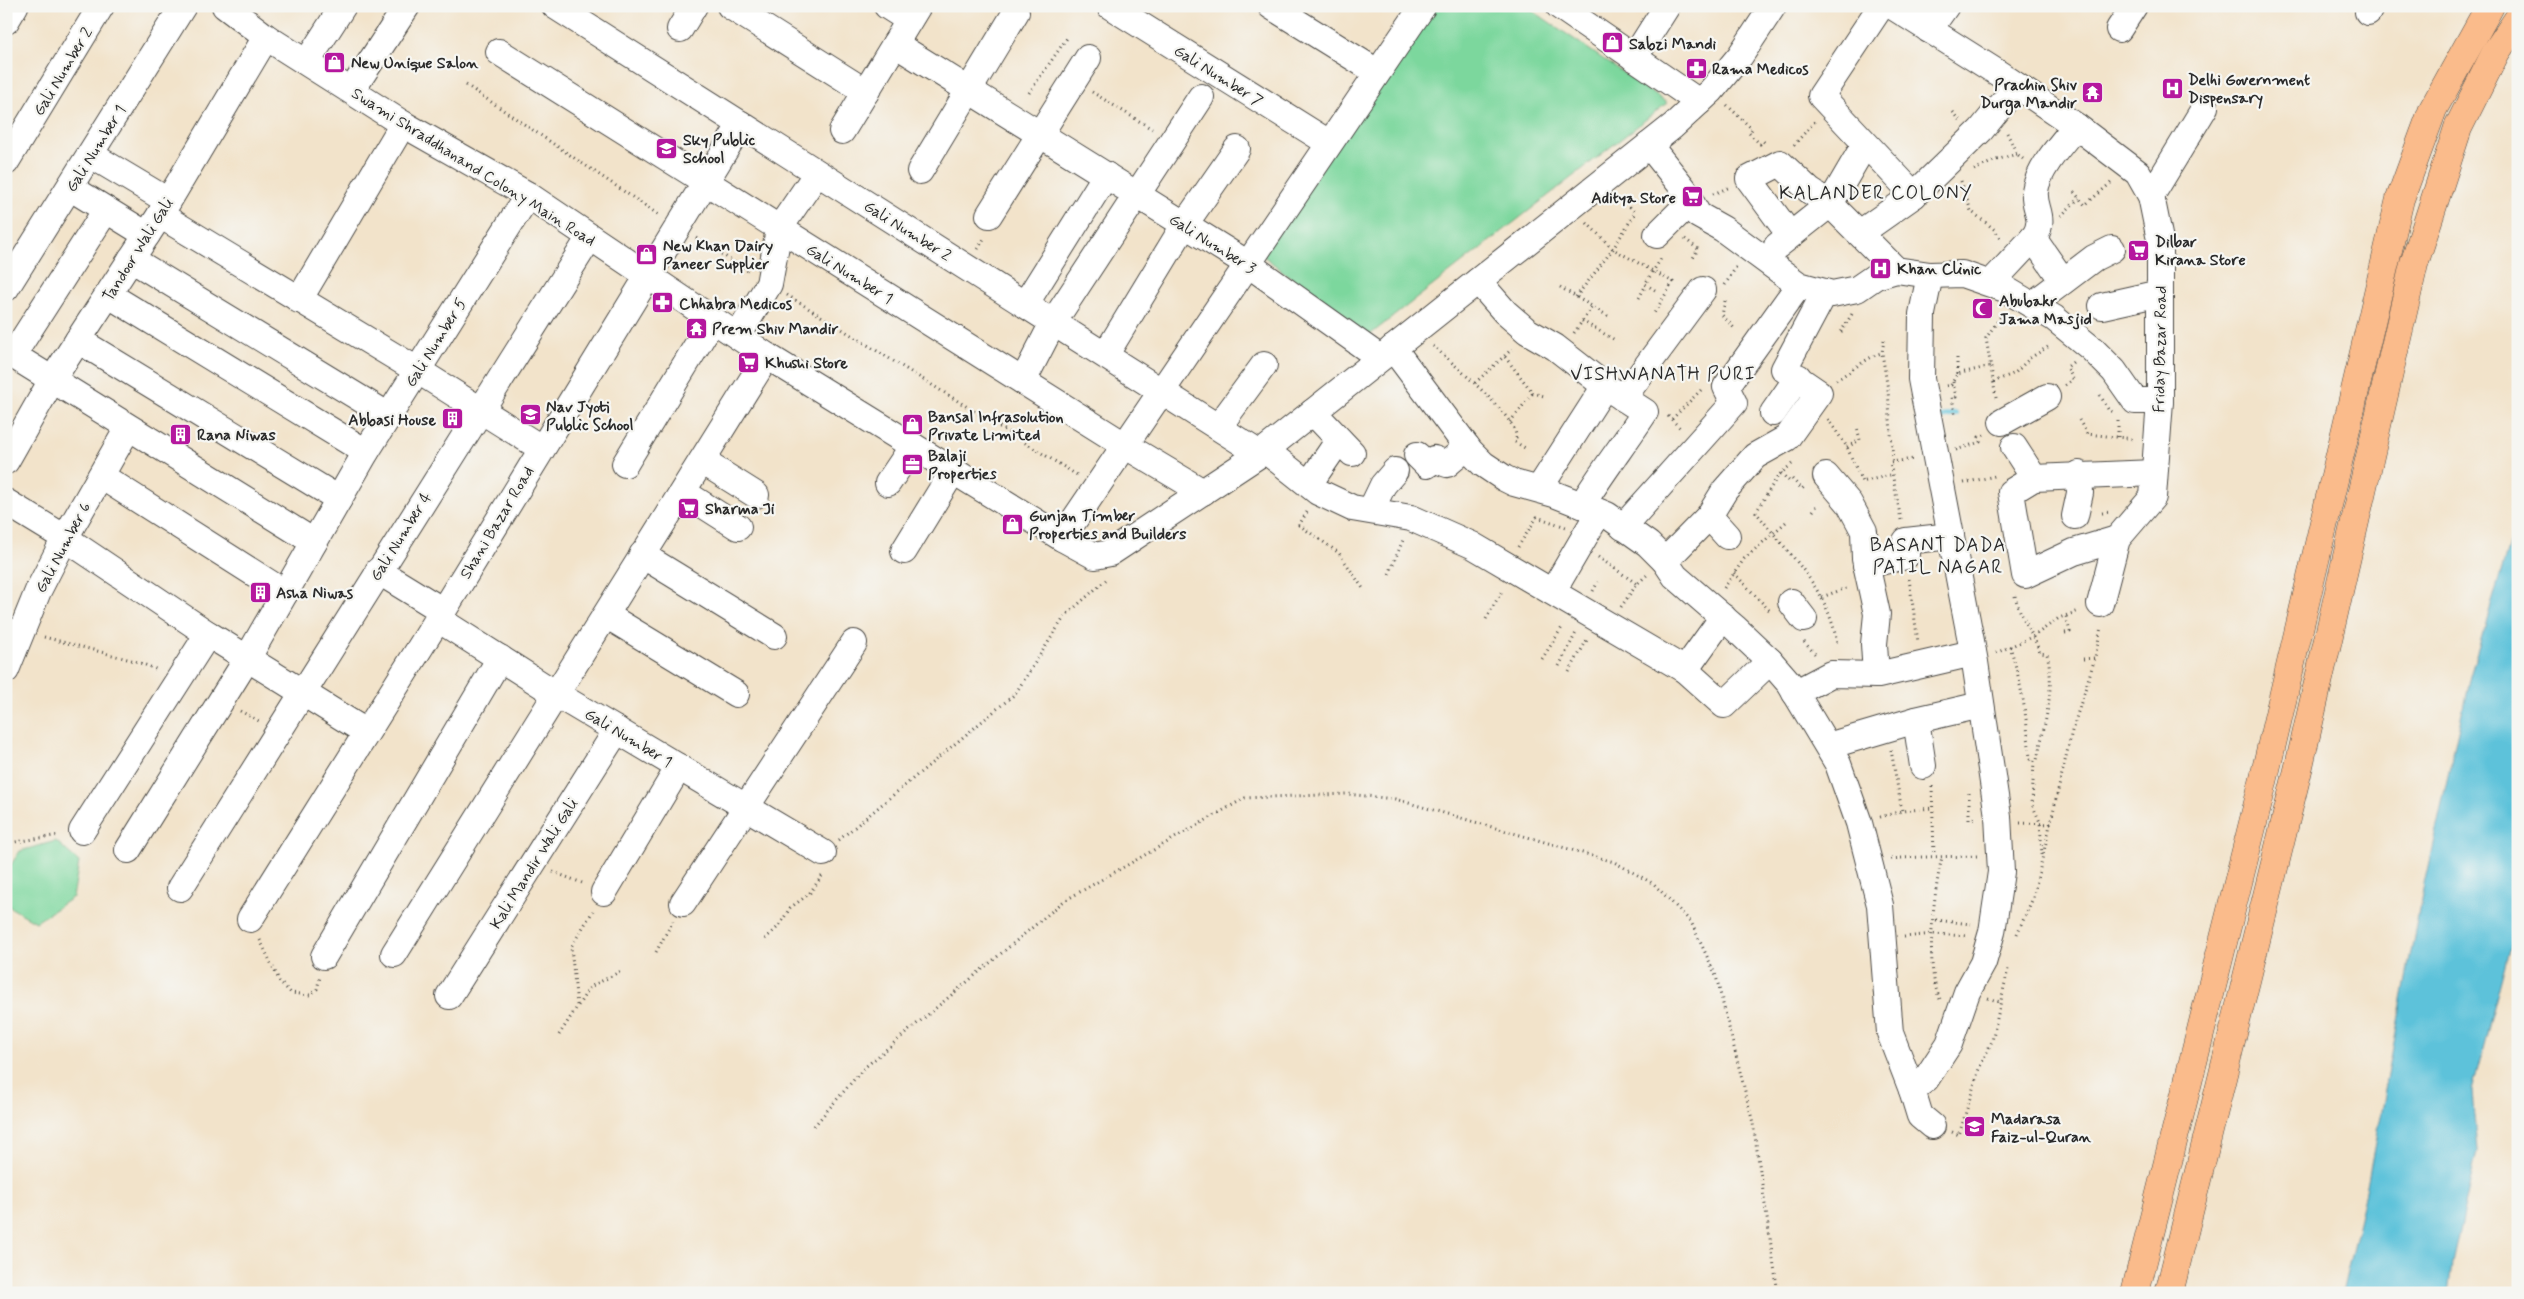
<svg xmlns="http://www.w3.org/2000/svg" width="2524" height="1299" font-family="Mynerve,sans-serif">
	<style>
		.green { fill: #7cd79d; stroke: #548164 }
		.water { fill: #5dc2da; stroke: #447682 }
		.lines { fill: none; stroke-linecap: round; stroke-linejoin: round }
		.stream { stroke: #5dc2da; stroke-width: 6 }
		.minor-casing { stroke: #494743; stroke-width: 28 }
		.major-casing { stroke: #494743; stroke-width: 29 }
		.path { stroke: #494743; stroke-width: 3; stroke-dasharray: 1 4; stroke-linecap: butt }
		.minor { stroke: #fff; stroke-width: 26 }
		.major { stroke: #fabb8b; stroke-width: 28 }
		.labels { text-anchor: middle; stroke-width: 4.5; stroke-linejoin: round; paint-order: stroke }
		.poi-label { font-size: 16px; font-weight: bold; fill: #2b2b2b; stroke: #f6f6f2; text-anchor: start }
		.street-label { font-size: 16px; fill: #2b2b2b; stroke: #f6f6f2 }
		.quarter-label { font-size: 19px; letter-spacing: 1px; fill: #2b2b2b; stroke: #f6f6f2 }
	</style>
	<rect width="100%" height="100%" fill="#f6f6f2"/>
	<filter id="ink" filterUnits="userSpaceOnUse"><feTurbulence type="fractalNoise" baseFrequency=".02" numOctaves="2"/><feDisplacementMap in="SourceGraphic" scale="10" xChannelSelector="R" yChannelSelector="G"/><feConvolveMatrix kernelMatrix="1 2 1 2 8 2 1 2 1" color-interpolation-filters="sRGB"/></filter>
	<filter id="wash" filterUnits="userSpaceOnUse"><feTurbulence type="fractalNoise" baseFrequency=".0096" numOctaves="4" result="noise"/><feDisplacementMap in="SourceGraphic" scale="20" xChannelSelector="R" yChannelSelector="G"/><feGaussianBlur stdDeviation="1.12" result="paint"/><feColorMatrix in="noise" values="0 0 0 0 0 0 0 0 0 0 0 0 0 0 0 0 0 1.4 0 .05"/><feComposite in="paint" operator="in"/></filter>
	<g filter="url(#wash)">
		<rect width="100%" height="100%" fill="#f2e3ca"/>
		<!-- green -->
		<g class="green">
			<polygon points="1432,6 1526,6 1667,103 1367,337 1262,255"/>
			<polygon points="56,841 79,862 73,897 36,922 6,905 6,872 20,851"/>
		</g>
		<!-- water -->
		<polygon class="water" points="2518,515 2518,923 2513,934 2472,1091 2477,1151 2452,1263 2448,1293 2342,1293 2364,1201 2423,889 2470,676"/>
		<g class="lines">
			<!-- stream -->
			<polyline class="stream" points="1934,419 1955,414"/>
		</g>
	</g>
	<g filter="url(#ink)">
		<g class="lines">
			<defs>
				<g id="minor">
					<polyline points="225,6 266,37 403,124 528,195 767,356 1062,538 1095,556 1110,553 1260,454 1673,126 1711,91 1740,56 1773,6"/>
					<polyline points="555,6 1260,454"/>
					<polyline points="730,6 866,92"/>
					<polyline points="887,6 909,20"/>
					<polyline points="1110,6 1329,143"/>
					<polyline points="1271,6 1377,72"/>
					<polyline points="1559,6 1699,102"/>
					<polyline points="1881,6 1821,96 1914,195"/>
					<polyline points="1892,6 2001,75 2076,126 2138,173 2151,196 2160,240 2160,401 2153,497 2117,539 2100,604"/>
					<polyline points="2368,12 2371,6"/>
					<polyline points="6,21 15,6"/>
					<polyline points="680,29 694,6"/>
					<polyline points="2119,29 2134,6"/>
					<polyline points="1929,30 1946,6"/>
					<polyline points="895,44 1248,264 1380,358"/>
					<polyline points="499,52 1126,446 1203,492"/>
					<polyline points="1634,58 1667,6"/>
					<polyline points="307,62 343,6"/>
					<polyline points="352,90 407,6"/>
					<polyline points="842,131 918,6"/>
					<polyline points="1649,145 1684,189 1698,215 1723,229 1799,285 1832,294 1857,289 1876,276 1896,270"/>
					<polyline points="91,155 168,201"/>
					<polyline points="6,162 101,6"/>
					<polyline points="920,171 1016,12"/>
					<polyline points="71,188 147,235"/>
					<polyline points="2151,196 2205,107"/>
					<polyline points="160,215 417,370 541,448"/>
					<polyline points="989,215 1088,58"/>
					<polyline points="1860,233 1914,195 1981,130 2017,86"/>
					<polyline points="1657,235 1690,202"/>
					<polyline points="1790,235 1749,179 1780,163 1810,191 1830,204 1896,270 1930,275 1962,274 2005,289 2054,318 2092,349 2114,371 2135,401 2160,401"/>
					<polyline points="2033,238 2063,281"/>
					<polyline points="1777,246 1830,204 1865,144"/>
					<polyline points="131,259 389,416"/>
					<polyline points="1930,275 1922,314 1921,379 1975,662 1998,816 2001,872 1992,932 1983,963 1967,992 1949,1044 1926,1079 1912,1090 1920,1116 1932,1126"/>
					<path d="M1478,281L1505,312L1527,331L1555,347L1605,386L1645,412C1625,443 1601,473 1582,505"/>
					<path d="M1991,283L2035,236C2046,216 2033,209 2035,191C2038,169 2062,143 2076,126"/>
					<polyline points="6,288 183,6"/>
					<polyline points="109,295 366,452"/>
					<polyline points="299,300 403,124"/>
					<polyline points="1026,303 1106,175"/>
					<polyline points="2033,304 2094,258 2112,249"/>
					<polyline points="2102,306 2160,293"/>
					<polyline points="738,336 769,284 779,229 817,173"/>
					<polyline points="78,340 339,499"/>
					<polyline points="1393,348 1470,451 1483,464 1504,478 1514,483 1554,494 1607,515 1648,544 1665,561 1675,576 1734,627 1770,661 1790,684 1838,764 1859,823 1880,905 1890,1033 1912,1090"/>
					<polyline points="6,351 314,542"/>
					<polyline points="1106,354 1185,224 1237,149"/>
					<polyline points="13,355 106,210"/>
					<polyline points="1023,381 1054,321 1201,97"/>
					<polyline points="1623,398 1703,290"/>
					<polyline points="1313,412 1352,453"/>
					<polyline points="1773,413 1798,377"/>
					<polyline points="2002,422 2047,397"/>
					<polyline points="1219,426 1264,365"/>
					<polyline points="2014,447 2034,478 2154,473"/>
					<polyline points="1265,450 1318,492 1352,508 1411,518 1472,545 1685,670 1724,705 1770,661"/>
					<polyline points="1417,455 1427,465 1434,459 1447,464 1467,447"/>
					<polyline points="6,461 52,380 160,215 266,37"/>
					<polyline points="702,461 756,495"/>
					<polyline points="625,464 713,319"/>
					<polyline points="101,476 285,593"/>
					<polyline points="1826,476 1849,503 1864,531 1865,559 1877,614 1874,644 1876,675"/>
					<polyline points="2034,478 2011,492 2025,575 2074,552 2117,539"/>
					<polyline points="888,483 913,446"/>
					<polyline points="1309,484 1339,440"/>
					<polyline points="1539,489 1605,386"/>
					<polyline points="683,492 738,527"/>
					<polyline points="6,502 65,538 208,634 366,732"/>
					<polyline points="1371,510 1383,485 1395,471"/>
					<polyline points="1709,516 1727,536"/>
					<polyline points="2075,516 2080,493 2079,474"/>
					<polyline points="1623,527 1734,403 1726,387 1799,285"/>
					<polyline points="1062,538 1423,6"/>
					<polyline points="904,551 953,471"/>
					<polyline points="642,555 774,636"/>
					<polyline points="1665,561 1709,516 1725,490 1755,456 1787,438 1819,393 1784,369 1825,292"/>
					<polyline points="1866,565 1906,556 1906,541 1951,536"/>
					<polyline points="378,571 443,611"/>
					<polyline points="1553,591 1599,512"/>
					<polyline points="1791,602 1804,619"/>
					<polyline points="606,615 736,694"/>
					<polyline points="438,619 556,694 823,853"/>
					<polyline points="6,670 38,591 65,538 128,428"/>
					<polyline points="1685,670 1723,617"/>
					<polyline points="1795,693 1831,674 1878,675 1973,653"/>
					<polyline points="1916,720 1923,766"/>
					<polyline points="1828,746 1916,720 1981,705"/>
					<polyline points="82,831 208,634"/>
					<polyline points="128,850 247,659 366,452 528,195"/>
					<polyline points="180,888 590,237"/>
					<polyline points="604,892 679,767"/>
					<polyline points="683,903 854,643"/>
					<polyline points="250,919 443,611 741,124"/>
					<polyline points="394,954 767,356"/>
					<polyline points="324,956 500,658"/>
					<polyline points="449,996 617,730"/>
				</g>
				<g id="major">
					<polyline points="2135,1293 2259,799 2400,199 2433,109 2490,6"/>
					<polyline points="2169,1293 2299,766 2414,264 2458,128 2496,52 2518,19"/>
				</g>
			</defs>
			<!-- minor casing -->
			<use href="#minor" class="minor-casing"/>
			<!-- major casing -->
			<use href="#major" class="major-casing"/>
			<!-- path -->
			<g class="path">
				<polyline points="466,85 659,215"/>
				<polyline points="1092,92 1152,129"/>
				<polyline points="1029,93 1067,38"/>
				<polyline points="1727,105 1752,129 1749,133 1760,144 1763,141 1766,144"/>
				<polyline points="1953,112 1960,120"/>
				<polyline points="2007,133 2017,154 2023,159"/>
				<polyline points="1794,145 1815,121"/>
				<polyline points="1974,170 1996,160 2017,154"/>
				<polyline points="1961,181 1971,211 1995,230 2001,239"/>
				<polyline points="2074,192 2085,205 2112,182"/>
				<polyline points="1713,194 1730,187"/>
				<polyline points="2061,216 2079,198"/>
				<polyline points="1587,223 1613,249 1673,282 1653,315"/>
				<polyline points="696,238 748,271"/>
				<polyline points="1685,239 1698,249 1692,260"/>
				<polyline points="978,249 985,237"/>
				<polyline points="1725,285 1736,267"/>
				<polyline points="1560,287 1608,316"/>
				<polyline points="1655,290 1645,284 1662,257"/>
				<polyline points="787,295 1077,475"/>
				<polyline points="1576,297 1613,249 1635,213 1621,196"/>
				<polyline points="1639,298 1646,285"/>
				<polyline points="1725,301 1722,315 1736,330"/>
				<polyline points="1582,321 1615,340"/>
				<polyline points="1841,332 1852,314"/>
				<polyline points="1574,333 1592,307"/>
				<polyline points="1884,340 1882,353 1888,390 1893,462"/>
				<path d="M1433,346C1450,361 1514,415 1516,435C1517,437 1515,440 1515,442L1525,448"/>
				<polyline points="1505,357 1533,393 1544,396"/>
				<polyline points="1957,374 1957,356"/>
				<path d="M1836,380C1849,373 1870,355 1882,353"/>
				<polyline points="1953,382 1956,397 1952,397 1955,414"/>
				<polyline points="1993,382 2015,373 2030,358 2051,345"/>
				<polyline points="1475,383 1512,349"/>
				<polyline points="2065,385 2073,379 2067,367 2073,362"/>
				<polyline points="1946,386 1951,385 1957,374 1991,366"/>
				<polyline points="2100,395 2108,409 2114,413"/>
				<polyline points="1996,398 1986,338 2003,313"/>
				<polyline points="1668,416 1681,429"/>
				<polyline points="1672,419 1703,388"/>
				<polyline points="1828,419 1847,447 1862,482 1890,475"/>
				<polyline points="2079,420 2087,434 2135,439"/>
				<polyline points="1510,422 1533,393"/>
				<polyline points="2118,437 2118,417"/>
				<polyline points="1847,447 1860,440 1857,427"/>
				<polyline points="1956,450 1980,442 1979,437 1985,435"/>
				<path d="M1792,464L1778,476L1756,512C1788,554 1830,590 1837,645"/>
				<polyline points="1781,473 1789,481 1792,479 1802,489 1806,485"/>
				<polyline points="1964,483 1995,476"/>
				<polyline points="1813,511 1819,503"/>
				<polyline points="1307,512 1299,525 1339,553 1364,590"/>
				<polyline points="2102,513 2111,512"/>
				<polyline points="1901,520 1890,462 1914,459"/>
				<polyline points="1518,547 1537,517 1566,527"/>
				<polyline points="1598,557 1637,584"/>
				<polyline points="1734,573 1770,611"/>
				<polyline points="1389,574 1403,540"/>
				<polyline points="1909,579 1918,642"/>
				<polyline points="1724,588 1744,559 1786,522"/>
				<polyline points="1593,591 1598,582"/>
				<path d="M2015,596C2020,617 2033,633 2040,653L2047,654C2056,689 2044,725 2037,760H2034"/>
				<polyline points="1822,597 1849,587"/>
				<polyline points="1621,607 1637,584 1647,575"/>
				<polyline points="1486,619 1503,589"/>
				<polyline points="2065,633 2070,632 2066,616"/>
				<polyline points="44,637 135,661 158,670"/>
				<polyline points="1804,642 1817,656"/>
				<path d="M2010,646C2022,687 2027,717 2030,759L2034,760L2032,804L2040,822L2042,855"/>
				<polyline points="1996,653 2034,636 2059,618 2079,611"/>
				<polyline points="1542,659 1563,626"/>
				<polyline points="2083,659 2095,658"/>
				<polyline points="1559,666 1576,633"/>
				<polyline points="1569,672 1588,638"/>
				<polyline points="240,711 259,721"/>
				<polyline points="1891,750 1902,811"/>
				<polyline points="1932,786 1934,855"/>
				<polyline points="1969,793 1969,819 1975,818"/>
				<polyline points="1880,817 1902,811 1933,808"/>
				<polyline points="2020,823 2052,824"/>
				<polyline points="6,840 15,842 60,835"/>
				<polyline points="839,840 1015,694 1065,616 1108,578"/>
				<path d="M1891,859C1920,856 1948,857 1977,856"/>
				<polyline points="553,872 585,884"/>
				<polyline points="1936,920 1971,924"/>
				<polyline points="2017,934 2033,898 2072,731 2095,658 2101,627"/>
				<polyline points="1904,937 1933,934 1968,936"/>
				<polyline points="765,939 779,926 790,908 809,894 822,876"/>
				<polyline points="260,940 280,982 291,993 310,995 317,989 320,977"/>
				<polyline points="656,952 673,921"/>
				<polyline points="1988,998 2000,1002"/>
				<path d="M1940,999C1924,967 1934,892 1942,857"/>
				<polyline points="577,1005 571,947 593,911"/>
				<polyline points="559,1035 590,987 621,971"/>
				<polyline points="814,1126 864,1068 1064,901 1245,798 1347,794 1395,799 1614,862 1654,884 1691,922 1716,976 1753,1123 1778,1293"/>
				<polyline points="1952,1132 1959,1135 1979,1069 1992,1041 2008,969"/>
			</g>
			<!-- minor -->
			<use href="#minor" class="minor"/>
			<!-- major -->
			<use href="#major" class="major"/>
		</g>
	</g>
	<!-- icons -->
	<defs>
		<symbol id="shop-square" viewBox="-11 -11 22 22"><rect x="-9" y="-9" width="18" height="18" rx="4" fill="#b5179e" stroke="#f6f6f2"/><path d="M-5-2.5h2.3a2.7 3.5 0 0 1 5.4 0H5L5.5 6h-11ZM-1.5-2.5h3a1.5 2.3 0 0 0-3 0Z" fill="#fff"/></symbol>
		<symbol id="pharmacy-square" viewBox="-11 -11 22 22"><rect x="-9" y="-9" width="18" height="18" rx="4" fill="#b5179e" stroke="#f6f6f2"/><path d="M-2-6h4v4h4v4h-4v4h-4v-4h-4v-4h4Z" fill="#fff"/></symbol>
		<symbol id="hospital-square" viewBox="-11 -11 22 22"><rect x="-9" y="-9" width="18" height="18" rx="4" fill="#b5179e" stroke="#f6f6f2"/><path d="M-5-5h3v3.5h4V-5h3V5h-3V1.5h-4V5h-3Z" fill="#fff"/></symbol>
		<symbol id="temple-square" viewBox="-11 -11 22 22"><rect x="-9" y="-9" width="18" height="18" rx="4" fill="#b5179e" stroke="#f6f6f2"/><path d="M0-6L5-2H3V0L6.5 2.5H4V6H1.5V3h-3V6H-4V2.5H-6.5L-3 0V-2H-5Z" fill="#fff"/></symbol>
		<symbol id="school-square" viewBox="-11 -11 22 22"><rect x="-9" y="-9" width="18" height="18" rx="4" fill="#b5179e" stroke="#f6f6f2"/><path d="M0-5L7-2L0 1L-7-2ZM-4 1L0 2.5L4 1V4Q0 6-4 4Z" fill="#fff"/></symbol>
		<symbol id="supermarket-square" viewBox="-11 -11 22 22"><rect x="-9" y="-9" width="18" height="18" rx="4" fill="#b5179e" stroke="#f6f6f2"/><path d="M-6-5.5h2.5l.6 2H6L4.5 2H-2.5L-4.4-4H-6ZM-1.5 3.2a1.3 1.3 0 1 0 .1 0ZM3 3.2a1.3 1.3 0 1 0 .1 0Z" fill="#fff"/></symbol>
		<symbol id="mosque-square" viewBox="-11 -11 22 22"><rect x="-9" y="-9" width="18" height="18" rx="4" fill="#b5179e" stroke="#f6f6f2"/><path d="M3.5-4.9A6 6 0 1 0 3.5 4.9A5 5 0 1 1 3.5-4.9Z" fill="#fff"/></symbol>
		<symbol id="building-square" viewBox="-11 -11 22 22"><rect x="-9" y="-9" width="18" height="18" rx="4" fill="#b5179e" stroke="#f6f6f2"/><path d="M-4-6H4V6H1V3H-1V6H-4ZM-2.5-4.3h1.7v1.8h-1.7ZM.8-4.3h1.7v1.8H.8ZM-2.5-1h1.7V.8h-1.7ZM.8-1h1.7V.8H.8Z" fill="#fff"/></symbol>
		<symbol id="office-square" viewBox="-11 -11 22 22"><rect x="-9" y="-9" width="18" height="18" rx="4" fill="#b5179e" stroke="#f6f6f2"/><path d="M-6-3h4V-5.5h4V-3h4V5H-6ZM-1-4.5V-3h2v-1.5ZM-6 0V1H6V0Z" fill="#fff"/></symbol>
	</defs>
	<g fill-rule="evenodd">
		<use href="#shop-square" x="1600" y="30" width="25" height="25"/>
		<use href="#shop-square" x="322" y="50" width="25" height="25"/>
		<use href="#pharmacy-square" x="1684" y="56" width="25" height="25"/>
		<use href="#hospital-square" x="2160" y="76" width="25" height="25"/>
		<use href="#temple-square" x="2080" y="80" width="25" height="25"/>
		<use href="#school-square" x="654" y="136" width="25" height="25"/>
		<use href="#supermarket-square" x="1680" y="184" width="25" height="25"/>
		<use href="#supermarket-square" x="2126" y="238" width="25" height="25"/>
		<use href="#shop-square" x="634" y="242" width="25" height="25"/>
		<use href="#hospital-square" x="1868" y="256" width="25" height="25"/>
		<use href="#pharmacy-square" x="650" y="290" width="25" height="25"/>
		<use href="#mosque-square" x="1970" y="296" width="25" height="25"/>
		<use href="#temple-square" x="684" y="316" width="25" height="25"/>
		<use href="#supermarket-square" x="736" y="350" width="25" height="25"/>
		<use href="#school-square" x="518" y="402" width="25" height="25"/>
		<use href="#building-square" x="440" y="406" width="25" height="25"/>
		<use href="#shop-square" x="900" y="412" width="25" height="25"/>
		<use href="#building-square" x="168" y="422" width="25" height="25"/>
		<use href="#office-square" x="900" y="452" width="25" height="25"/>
		<use href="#supermarket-square" x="676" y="496" width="25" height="25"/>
		<use href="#shop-square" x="1000" y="512" width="25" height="25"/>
		<use href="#building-square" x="248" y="580" width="25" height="25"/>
		<use href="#school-square" x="1962" y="1114" width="25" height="25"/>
	</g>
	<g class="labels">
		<!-- poi labels -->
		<g class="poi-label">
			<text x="1629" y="49">Sabzi Mandi</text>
			<text x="351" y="68">New Unique Salon</text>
			<text x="1712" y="74">Rama Medicos</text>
			<text x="2188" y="85">Delhi Government<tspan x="2188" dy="18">Dispensary</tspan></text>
			<text x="2077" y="90" text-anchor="end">Prachin Shiv<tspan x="2077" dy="18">Durga Mandir</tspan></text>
			<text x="683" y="145">Sky Public<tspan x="683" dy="18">School</tspan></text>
			<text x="1676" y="203" text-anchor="end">Aditya Store</text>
			<text x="2155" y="247">Dilbar<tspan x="2155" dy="18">Kirana Store</tspan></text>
			<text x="663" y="251">New Khan Dairy<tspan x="663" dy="18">Paneer Supplier</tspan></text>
			<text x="1897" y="274">Khan Clinic</text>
			<text x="1999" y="306">Abubakr<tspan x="1999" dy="18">Jama Masjid</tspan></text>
			<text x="679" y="309">Chhabra Medicos</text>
			<text x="712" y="334">Prem Shiv Mandir</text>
			<text x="765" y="368">Khushi Store</text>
			<text x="546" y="412">Nav Jyoti<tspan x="546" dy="18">Public School</tspan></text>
			<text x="928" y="422">Bansal Infrasolution<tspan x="928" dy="18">Private Limited</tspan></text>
			<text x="436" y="425" text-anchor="end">Abbasi House</text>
			<text x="197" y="440">Rana Niwas</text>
			<text x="928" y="461">Balaji<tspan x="928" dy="18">Properties</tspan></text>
			<text x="705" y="514">Sharma Ji</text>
			<text x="1029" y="521">Gunjan Timber<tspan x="1029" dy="18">Properties and Builders</tspan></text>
			<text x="276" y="598">Asha Niwas</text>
			<text x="1991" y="1124">Madarasa<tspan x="1991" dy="18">Faiz-ul-Quran</tspan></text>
		</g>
		<!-- street labels -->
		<g class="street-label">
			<text transform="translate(62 71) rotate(-59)" y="6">Gali Number 2</text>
			<text transform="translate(1219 75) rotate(32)" y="6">Gali Number 7</text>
			<text transform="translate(95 148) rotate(-58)" y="6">Gali Number 1</text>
			<text transform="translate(474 166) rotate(32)" y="6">Swami Shraddhanand Colony Main Road</text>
			<text transform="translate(908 230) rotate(32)" y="6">Gali Number 2</text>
			<text transform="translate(1213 243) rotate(32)" y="6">Gali Number 3</text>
			<text transform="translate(137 249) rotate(-58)" y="6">Tandoor Wali Gali</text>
			<text transform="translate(850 273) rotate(32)" y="6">Gali Number 1</text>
			<text transform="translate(435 342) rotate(-58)" y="6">Gali Number 5</text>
			<text transform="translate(2159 349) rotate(-89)" y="6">Friday Bazar Road</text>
			<text transform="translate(496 522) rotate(-59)" y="6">Shani Bazar Road</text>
			<text transform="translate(400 536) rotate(-58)" y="6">Gali Number 4</text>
			<text transform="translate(62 547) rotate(-62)" y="6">Gali Number 6</text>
			<text transform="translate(629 737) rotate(31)" y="6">Gali Number 1</text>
			<text transform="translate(533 863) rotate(-58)" y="6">Kali Mandir Wali Gali</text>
		</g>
		<!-- quarter labels -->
		<g class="quarter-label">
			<text x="1876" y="199">KALANDER COLONY</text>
			<text x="1663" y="380">VISHWANATH PURI</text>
			<text x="1938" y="551">BASANT DADA<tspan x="1938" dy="22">PATIL NAGAR</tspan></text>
		</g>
	</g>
	<!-- margin -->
	<rect width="2524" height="1299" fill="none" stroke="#f6f6f2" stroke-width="25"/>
</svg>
